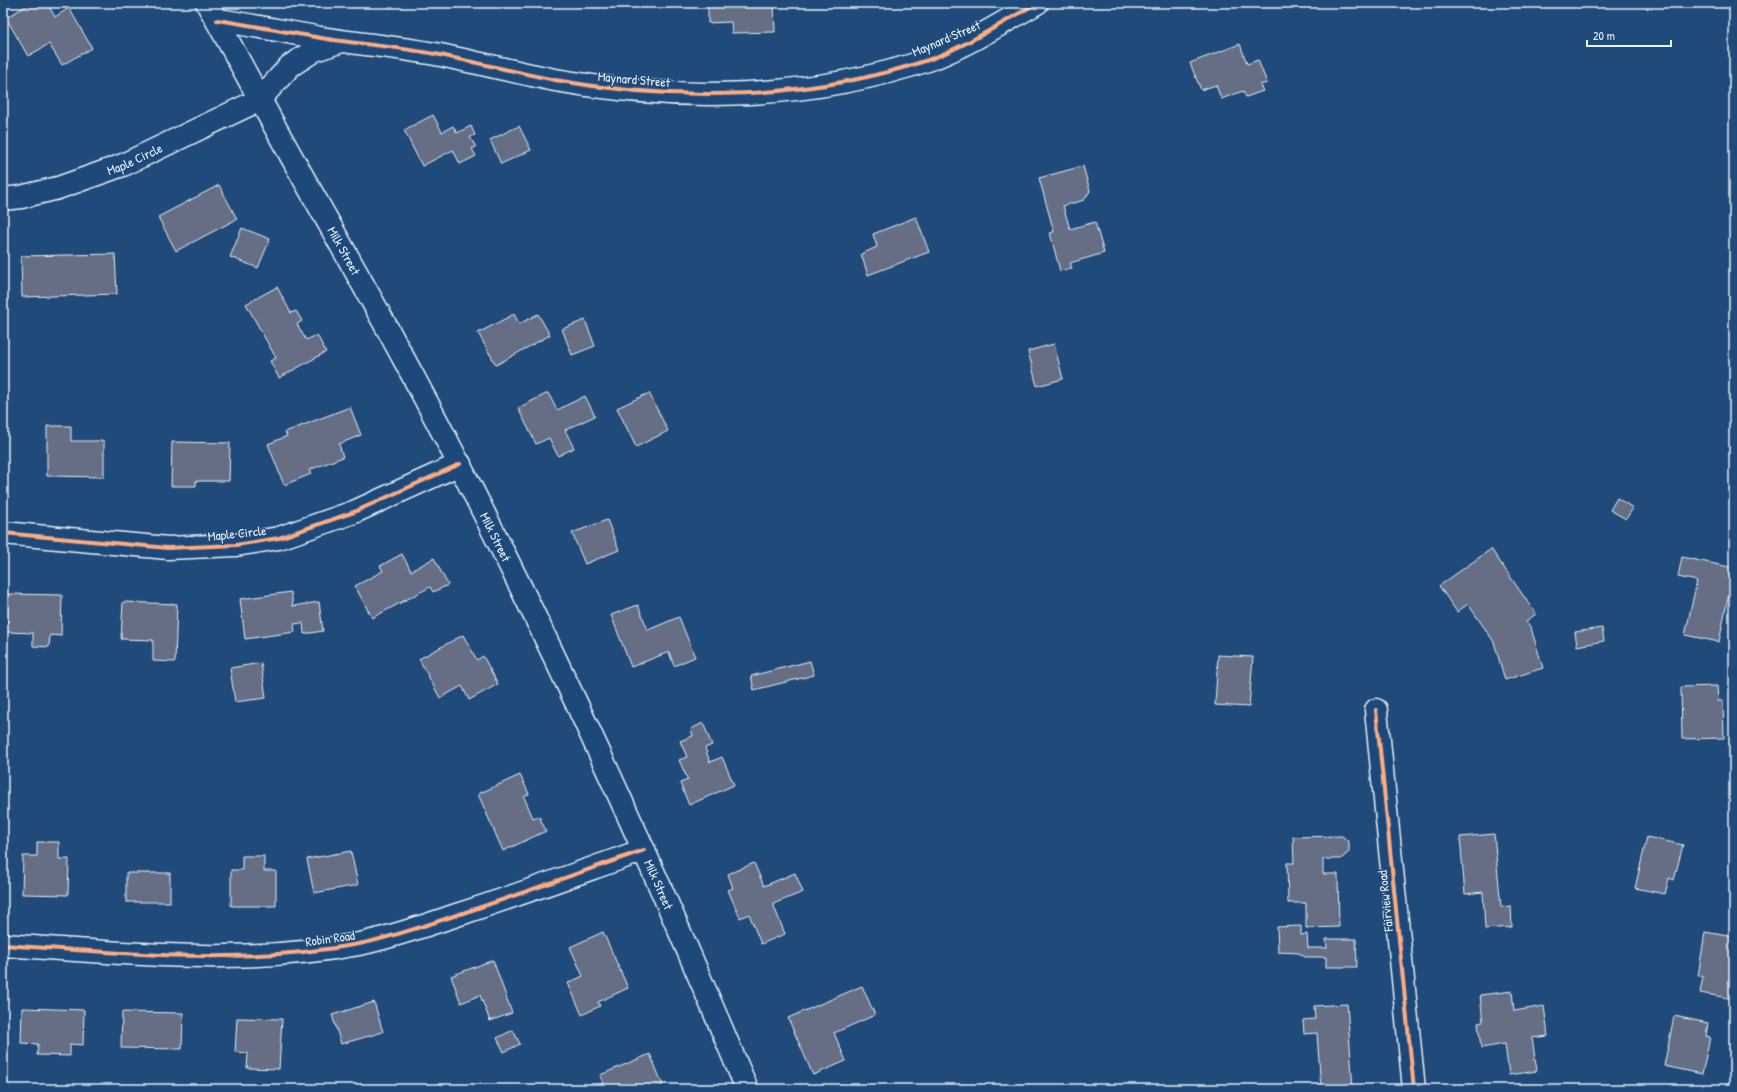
<svg xmlns="http://www.w3.org/2000/svg" width="1737" height="1092" font-family="'Patrick Hand',sans-serif">
	<style>
		.building { fill: #656e85; stroke: #e8f1f8 }
		.lines { fill: none; stroke-linecap: round; stroke-linejoin: round }
		.street-casing { stroke: #e8f1f8; stroke-width: 25 }
		.secondary-casing { stroke: #e8f1f8; stroke-width: 25 }
		.street { stroke: #1f4a7a; stroke-width: 22 }
		.secondary { stroke: #1f4a7a; stroke-width: 22 }
		.cycleway-casing { stroke: #1f4a7a; stroke-width: 6 }
		.cycleway { stroke: #ffac80; stroke-width: 4 }
		.labels { text-anchor: middle; stroke-width: 3; stroke-linejoin: round; paint-order: stroke }
		.street-label { font-size: 13px; fill: #e8f1f8; stroke: #1f4a7a }
	</style>
	<rect width="100%" height="100%" fill="#1f4a7a"/>
	<filter id="ink" filterUnits="userSpaceOnUse"><feTurbulence type="fractalNoise" baseFrequency=".025" numOctaves="2"/><feDisplacementMap in="SourceGraphic" scale="8" xChannelSelector="R" yChannelSelector="G"/><feConvolveMatrix kernelMatrix="1 2 1 2 8 2 1 2 1" color-interpolation-filters="sRGB"/></filter>
	<g filter="url(#ink)">
		<!-- building -->
		<g class="building">
			<polygon points="31,3 47,3 55,17 69,8 92,48 62,65 49,44 28,56 6,18"/>
			<polygon points="708,3 774,3 775,32 732,33 731,22 708,23"/>
			<polygon points="1240,44 1247,64 1258,60 1267,83 1260,85 1263,91 1246,97 1243,91 1221,99 1216,85 1201,90 1190,63"/>
			<polygon points="433,115 442,132 453,126 457,133 471,126 475,135 470,137 476,147 472,149 476,156 460,164 453,150 422,166 404,130"/>
			<polygon points="519,126 531,150 501,164 490,140"/>
			<polygon points="1083,166 1090,191 1084,200 1063,206 1070,229 1095,222 1104,253 1070,263 1072,268 1060,271 1050,233 1054,232 1039,178"/>
			<polygon points="219,185 237,219 176,251 158,217"/>
			<polygon points="916,217 929,252 868,275 861,254 877,247 873,234"/>
			<polygon points="242,228 270,239 258,268 230,257"/>
			<polygon points="115,254 117,294 22,297 21,256"/>
			<polygon points="277,287 291,313 296,311 302,321 297,324 306,340 317,335 326,352 279,378 270,361 276,358 246,304"/>
			<polygon points="514,314 519,324 538,314 550,335 496,365 478,333"/>
			<polygon points="585,320 595,346 572,355 562,329"/>
			<polygon points="1054,344 1063,379 1037,386 1028,351"/>
			<polygon points="548,393 557,410 585,396 595,416 565,430 574,448 558,456 549,438 536,444 518,408"/>
			<polygon points="649,393 668,431 636,447 617,408"/>
			<polygon points="350,407 361,435 339,444 343,457 309,470 311,474 284,485 268,444 287,436 285,432"/>
			<polygon points="47,426 71,426 71,441 104,441 104,477 47,476"/>
			<polygon points="172,442 230,443 229,481 196,481 196,486 171,486"/>
			<polygon points="1617,498 1633,508 1626,519 1610,510"/>
			<polygon points="607,520 619,550 585,564 572,533"/>
			<polygon points="1491,549 1536,614 1526,621 1531,628 1543,668 1505,680 1494,642 1468,604 1457,612 1439,586"/>
			<polygon points="402,554 411,571 434,558 448,585 433,592 430,587 372,618 355,586 383,571 380,566"/>
			<polygon points="1682,557 1734,568 1719,642 1685,635 1697,581 1678,577"/>
			<polygon points="291,592 293,606 319,602 323,631 304,634 303,623 294,624 295,632 245,639 240,599"/>
			<polygon points="8,594 62,595 61,636 50,635 49,647 33,646 33,633 7,632"/>
			<polygon points="123,602 177,604 175,662 153,661 153,640 121,639"/>
			<polygon points="638,605 648,630 679,617 695,657 674,666 669,652 631,667 611,615"/>
			<polygon points="1602,628 1604,641 1577,646 1575,632"/>
			<polygon points="463,635 477,660 483,656 498,684 469,700 462,686 440,698 419,659"/>
			<polygon points="1218,655 1253,657 1249,707 1215,705"/>
			<polygon points="810,661 814,675 754,690 751,676"/>
			<polygon points="261,663 266,698 235,702 230,668"/>
			<polygon points="1717,686 1718,701 1723,701 1724,738 1682,739 1681,687"/>
			<polygon points="703,723 712,745 705,748 710,762 722,757 734,785 689,805 680,783 688,780 679,760 687,757 680,741 693,736 691,729"/>
			<polygon points="520,775 529,794 524,797 533,818 539,816 546,831 503,851 478,794"/>
			<polygon points="1494,834 1501,907 1511,906 1512,927 1485,929 1483,892 1465,894 1460,837"/>
			<polygon points="1342,836 1349,842 1349,852 1341,859 1323,859 1323,874 1338,874 1339,927 1306,928 1306,903 1288,903 1287,863 1294,863 1293,837"/>
			<polygon points="1647,837 1683,845 1674,880 1669,878 1665,894 1635,888"/>
			<polygon points="37,842 59,842 59,859 69,859 68,895 22,894 23,856 37,856"/>
			<polygon points="351,851 358,885 314,893 307,859"/>
			<polygon points="242,856 264,856 264,871 276,871 276,906 231,906 231,870 242,870"/>
			<polygon points="754,863 764,886 795,873 803,892 773,904 785,934 761,944 749,914 740,918 728,890 733,888 728,874"/>
			<rect x="126" y="873" width="44" height="29"/>
			<polygon points="1301,926 1301,935 1307,934 1308,948 1327,948 1326,939 1356,939 1357,967 1326,967 1326,957 1305,957 1299,953 1278,952 1277,927"/>
			<polygon points="603,932 628,988 598,1002 600,1006 582,1015 568,983 583,976 570,947"/>
			<polygon points="1705,932 1734,937 1734,999 1700,993 1703,976 1698,976"/>
			<polygon points="493,960 512,1013 490,1021 480,995 461,1003 451,976"/>
			<polygon points="862,986 875,1015 834,1033 846,1061 813,1075 788,1018"/>
			<polygon points="1512,991 1514,1011 1544,1006 1548,1036 1532,1038 1537,1071 1509,1075 1505,1044 1481,1048 1478,1023 1483,1022 1480,995"/>
			<polygon points="374,1002 383,1032 341,1044 332,1015"/>
			<polygon points="1347,1004 1353,1089 1321,1089 1317,1033 1304,1034 1303,1020 1315,1019 1314,1006"/>
			<polygon points="22,1008 84,1010 83,1045 70,1044 70,1056 37,1055 38,1044 21,1043"/>
			<polygon points="122,1012 183,1013 182,1049 121,1048"/>
			<polygon points="1674,1016 1708,1023 1706,1036 1710,1037 1702,1074 1664,1066"/>
			<polygon points="237,1018 282,1019 279,1069 247,1068 248,1053 235,1052"/>
			<polygon points="513,1030 520,1044 504,1052 497,1038"/>
			<polygon points="650,1054 663,1085 653,1089 588,1089 603,1083 600,1075"/>
		</g>
		<g class="lines">
			<defs>
				<g id="street">
					<path d="M217,20C252,25 286,32 321,38C359,44 397,47 435,54C475,62 515,72 555,80C677,102 809,100 928,60C966,46 1002,23 1037,3"/>
					<path id="s1" d="M3,199L21,197L58,188L123,165L259,100L290,66L315,50L339,42"/>
					<polyline points="3,533 168,548 236,545 279,538 354,512 460,464"/>
					<polyline points="1376,710 1414,1089"/>
					<path d="M3,945C121,953 242,966 359,944C394,937 429,924 463,913C524,893 584,871 644,850"/>
				</g>
				<g id="secondary">
					<path id="s2" d="M207,3C237,56 265,110 295,163C353,266 411,369 464,474C567,675 660,881 747,1089"/>
				</g>
			</defs>
			<!-- street casing -->
			<use href="#street" class="street-casing"/>
			<!-- secondary casing -->
			<use href="#secondary" class="secondary-casing"/>
			<!-- street -->
			<use href="#street" class="street"/>
			<!-- secondary -->
			<use href="#secondary" class="secondary"/>
			<defs>
				<g id="cycleway">
					<path d="M217,20C252,25 286,32 321,38C359,44 397,47 435,54C475,62 515,72 555,80C677,102 809,100 928,60C966,46 1002,23 1037,3"/>
					<polyline points="3,533 168,548 236,545 279,538 354,512 460,464"/>
					<polyline points="1376,710 1414,1089"/>
					<path d="M3,945C121,953 242,966 359,944C394,937 429,924 463,913C524,893 584,871 644,850"/>
				</g>
			</defs>
			<!-- cycleway casing -->
			<use href="#cycleway" class="cycleway-casing"/>
			<!-- cycleway -->
			<use href="#cycleway" class="cycleway"/>
		</g>
	</g>
	<g class="labels">
		<!-- street labels -->
		<g class="street-label">
			<text transform="translate(946 38) rotate(-23)" y="5">Maynard Street</text>
			<text transform="translate(634 79) rotate(5)" y="5">Maynard Street</text>
			<text dy="5" stroke="none"><textPath href="#s1" startOffset="138">Maple Circle</textPath></text>
			<text dy="5" stroke="none"><textPath href="#s2" startOffset="283">Milk Street</textPath></text>
			<text transform="translate(237 533) rotate(-6)" y="5">Maple Circle</text>
			<text dy="5" stroke="none"><textPath href="#s2" startOffset="607">Milk Street</textPath></text>
			<text dy="5" stroke="none"><textPath href="#s2" startOffset="991">Milk Street</textPath></text>
			<text transform="translate(1385 901) rotate(-96)" y="5">Fairview Road</text>
			<text transform="translate(330 938) rotate(-8)" y="5">Robin Road</text>
		</g>
	</g>
	<!-- margin -->
	<rect width="1737" height="1092" fill="none" stroke="#1f4a7a" stroke-width="16"/>
	<rect x="8" y="8" width="1721" height="1076" fill="none" stroke="#e8f1f8" stroke-width="1.5" filter="url(#ink)"/>
	<!-- scale -->
	<path d="M1587 40v6h84v-6" fill="none" stroke="#e8f1f8" stroke-width="2"/>
	<text x="1593" y="40" font-size="12" fill="#e8f1f8" stroke="#1f4a7a" stroke-width="3" paint-order="stroke">20 m</text>
</svg>
